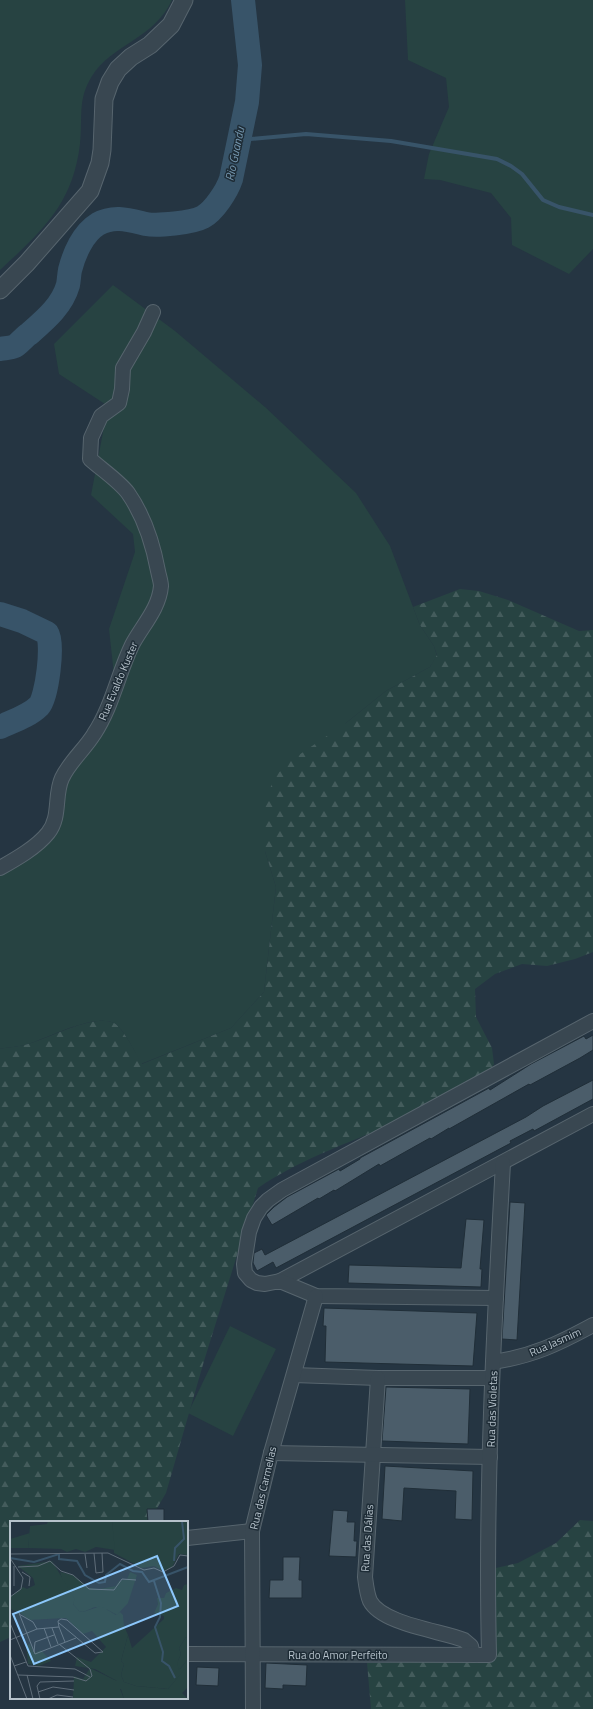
<svg xmlns="http://www.w3.org/2000/svg" width="593" height="1709" font-family="'Titillium Web',sans-serif">
	<style>
		.grass { fill: #274342 }
		.forest { fill: url(#forest-firs) }
		.lines { fill: none; stroke-linecap: round; stroke-linejoin: round }
		.stream { stroke: #385469; stroke-width: 4 }
		.river { stroke: #385469; stroke-width: 24 }
		.building { fill: #4b5d6a; stroke: #202e38 }
		.minor-casing { stroke: #57656e; stroke-width: 16 }
		.tertiary-casing { stroke: #57656e; stroke-width: 19 }
		.minor { stroke: #394751; stroke-width: 14 }
		.tertiary { stroke: #394751; stroke-width: 17 }
		.labels { text-anchor: middle; stroke-width: 3; stroke-linejoin: round; paint-order: stroke }
		.street-label { font-size: 11px; fill: #b6c2cb; stroke: #1e2c36 }
		.water-label { font-size: 12px; font-style: italic; fill: #7597af; stroke: #1e2c36 }
		.inset-river { fill: none; stroke: #385469; stroke-width: 2 }
		.inset-road { fill: none; stroke: #5f6d79; stroke-width: 1 }
		.view { fill: #8cc7fb; fill-opacity: 0.15; stroke: #8cc7fb; stroke-width: 2 }
		.inset-edge { fill: none; stroke: #b6c2cb; stroke-width: 2 }
	</style>
	<defs>
		<pattern id="forest-firs" width="22" height="20" patternUnits="userSpaceOnUse"><rect width="22" height="20" fill="#274342"/><path d="M5 1l3.5 6h-7zM16 11l3.5 6h-7z" fill="#445c5c"/></pattern>
	</defs>
	<rect width="100%" height="100%" fill="#253542"/>
	<!-- grass -->
	<g class="grass">
		<path d="M0,0H172C154,39 111,45 92,76C77,100 83,118 80,144C73,204 42,231 0,270Z"/>
		<polygon points="405,0 593,0 593,249 569,274 512,245 511,218 491,193 440,180 424,179 429,154 449,107 446,78 408,60"/>
		<path d="M113,285L175,331L265,407L356,493L390,546L413,607L420,625L434,646L437,656L430,667L386,691L346,723L265,851L276,887L264,992L231,1028L141,1064C136,1054 124,1029 114,1023C94,1013 48,1038 28,1044C19,1047 9,1047 0,1049V862L42,835L51,813L54,778L67,765L96,729L114,675L109,629L135,552L133,534L91,495L108,406L59,374L54,344Z"/>
		<polygon points="230,1326 276,1349 233,1436 188,1413"/>
	</g>
	<!-- forest -->
	<g class="forest">
		<path d="M460,589L479,591L508,600L579,631L593,630V952L575,959L547,966L522,964L495,974L475,989L476,1017L492,1048L494,1064L488,1076C461,1090 435,1106 407,1118C357,1140 303,1157 258,1188L204,1361L166,1493L149,1522H11V1637L0,1642V1049C9,1047 19,1047 28,1044C48,1039 94,1013 114,1023C124,1029 136,1054 142,1064L231,1028L264,992L276,887L265,851L261,829L267,797L274,778L287,763L346,723L386,691L430,667L437,655L434,646L420,625L413,607Z"/>
		<polygon points="580,1520 593,1521 593,1709 371,1709 367,1663 485,1660 483,1571 518,1563 556,1543"/>
	</g>
	<g class="lines">
		<!-- stream -->
		<polyline class="stream" points="239,140 306,134 391,141 497,159 511,166 522,174 543,200 559,207 593,215"/>
		<!-- river -->
		<g class="river">
			<path d="M0,349C5,348 11,348 15,346C20,343 24,337 29,334C45,320 62,306 68,285C69,280 69,275 70,270C74,254 83,233 98,224C114,215 129,220 146,224C157,226 192,223 203,217C214,211 227,191 231,179L247,102L250,65L243,0"/>
			<path d="M0,614L22,621L47,633C54,643 47,697 39,706C29,716 13,721 0,727"/>
		</g>
	</g>
	<!-- building -->
	<g class="building">
		<polygon points="593,1035 593,1050 580,1058 530,1085 529,1084 449,1129 449,1128 431,1139 430,1138 380,1166 379,1164 335,1191 334,1190 319,1199 318,1198 272,1225 266,1215 274,1207 287,1197 339,1169 340,1171 360,1159 360,1158 489,1088 490,1090 531,1064 584,1036 586,1039"/>
		<polygon points="593,1080 593,1099 534,1131 533,1129 510,1141 511,1143 276,1268 273,1262 257,1271 253,1263 254,1253 262,1249 265,1255 282,1246 526,1117 543,1106"/>
		<polygon points="510,1202 525,1203 517,1340 502,1339"/>
		<polygon points="466,1219 484,1220 480,1269 482,1269 481,1287 348,1283 349,1265 461,1268"/>
		<polygon points="324,1308 477,1313 473,1366 325,1362 326,1326 323,1326"/>
		<polygon points="386,1387 470,1389 468,1444 382,1441"/>
		<polygon points="385,1466 473,1471 472,1520 455,1519 456,1491 404,1488 402,1521 382,1519"/>
		<polygon points="147,1509 164,1509 164,1522 148,1522"/>
		<polygon points="333,1510 348,1511 347,1522 355,1522 354,1541 357,1541 356,1557 329,1556"/>
		<polygon points="283,1557 300,1557 299,1580 302,1580 302,1598 269,1598 270,1580 283,1580"/>
		<polygon points="266,1663 307,1665 306,1686 283,1685 283,1689 265,1688"/>
		<polygon points="197,1667 219,1668 218,1686 196,1685"/>
	</g>
	<g class="lines">
		<defs>
			<g id="minor">
				<path d="M0,868C16,859 37,847 48,833C61,817 54,795 62,778C70,761 85,749 94,734C112,707 118,674 132,645C142,626 159,609 161,586C161,582 159,576 158,571C153,544 144,516 128,493C119,481 101,469 90,459L91,438L101,416L119,403L122,389L123,368L144,332L153,312"/>
				<polyline points="280,1281 593,1114"/>
				<polyline points="496,1298 316,1296 280,1281 265,1284 257,1283 251,1280 245,1273 244,1264 249,1232 254,1218 261,1207 268,1200 282,1190 593,1021"/>
				<path d="M493,1362C533,1356 558,1344 593,1325"/>
				<polyline points="294,1375 378,1378 491,1378"/>
				<path d="M378,1378L365,1577C366,1585 367,1594 370,1601C382,1624 441,1631 464,1640L471,1646L473,1655"/>
				<polyline points="271,1453 490,1457"/>
				<polyline points="187,1538 252,1531"/>
				<path d="M187,1654L489,1655C485,1491 494,1327 503,1163"/>
				<polyline points="253,1709 252,1531 271,1453 316,1296"/>
			</g>
			<polyline id="tertiary" points="0,290 27,263 90,191 100,163 102,150 104,99 110,82 118,69 131,57 150,45 171,25 184,0"/>
		</defs>
		<!-- minor casing -->
		<use href="#minor" class="minor-casing"/>
		<!-- tertiary casing -->
		<use href="#tertiary" class="tertiary-casing"/>
		<!-- minor -->
		<use href="#minor" class="minor"/>
		<!-- tertiary -->
		<use href="#tertiary" class="tertiary"/>
	</g>
	<g class="labels">
		<!-- street labels -->
		<g class="street-label">
			<text transform="translate(118 681) rotate(-67)" y="4">Rua Evaldo Kuster</text>
			<text transform="translate(555 1342) rotate(-24)" y="4">Rua Jasmim</text>
			<text transform="translate(492 1409) rotate(-88)" y="4">Rua das Violetas</text>
			<text transform="translate(263 1488) rotate(-77)" y="4">Rua das Carmelias</text>
			<text transform="translate(367 1538) rotate(-86)" y="4">Rua das Dálias</text>
			<text x="338" y="1659">Rua do Amor Perfeito</text>
		</g>
		<!-- water labels -->
		<g class="water-label">
			<text transform="translate(235 154) rotate(-78)" y="4">Rio Guandu</text>
		</g>
	</g>
	<!-- overview -->
	<g transform="translate(10 1521)">
		<rect width="178" height="178" fill="#253542"/>
		<path d="M102,0H178V34L169,33L162,46L153,50L144,45L132,47L104,32ZM20,12L18,27H0V18ZM50,51L63,54L79,67L89,68L106,65L109,60L117,58L120,51L127,54L118,82L107,94L98,89L85,86L73,91L69,90L63,83L64,77L53,61ZM178,63V117L176,116L169,127L171,133L168,140L170,148L178,138L177,146L158,168L126,165L114,161L111,154L114,143L111,140L118,114L122,127L154,98V95L144,92L148,83L147,77H154L156,72L166,67L172,69L174,64ZM80,147L107,160L114,178H63L64,155L73,158Z" fill="#274342"/>
		<path d="M38,0H102L105,29L86,26L75,31L66,28L57,31L51,28L18,27L20,5L37,3ZM42,40L65,78L63,83L69,90L73,91L91,85L106,94L110,91L113,94L114,105L118,114L111,140L114,143L111,154L114,161L126,165L158,168L178,144V166L172,172L178,178H114L111,168H107V160L85,148L65,145L67,136L81,141L96,126L82,110L73,113L56,97L19,99L9,91L0,88V76L13,66L17,68L25,64L23,57L8,45ZM176,116L178,117V138L169,149L167,142L171,133L169,127ZM20,123L24,132L31,129L41,140L29,145L18,143L16,124Z" fill="#274342"/>
		<path class="inset-river" d="M0,37L24,41L49,33V38L67,40L75,54L89,62L95,61L96,54L110,43L123,50L132,51L139,61L178,46M164,40L165,27L174,18L172,0M144,60L151,82L150,96L145,106L153,131L152,140L159,145L165,157"/>
		<path class="inset-road" d="M84,32L86,52L93,51L92,32M0,33L98,32L134,49L144,47L153,51L164,45L170,34L178,35M75,33L77,47M0,37L13,57L11,68L0,76M8,46L28,45L40,40L51,50L63,54L79,68L104,69L112,58L126,59M12,51L20,56L19,65M4,65V45M9,92L25,133L66,117M9,93L23,101L27,108M0,102L18,145L65,148L80,156M49,102L85,132L93,131L57,99L51,98L48,100L49,106L55,121M34,107L41,126M42,107L48,123M0,119L27,108L49,106M24,131L25,121L44,114M0,134L17,178M4,145L16,141M8,154L63,156L76,160L82,155L80,148L49,123M17,154L23,178M28,171L43,166L64,169M30,178L27,165L30,161L64,160M38,178L47,174L63,176"/>
		<path class="view" d="M147,35L168,85L24,143L3,93Z"/>
		<rect width="178" height="178" class="inset-edge"/>
	</g>
</svg>
